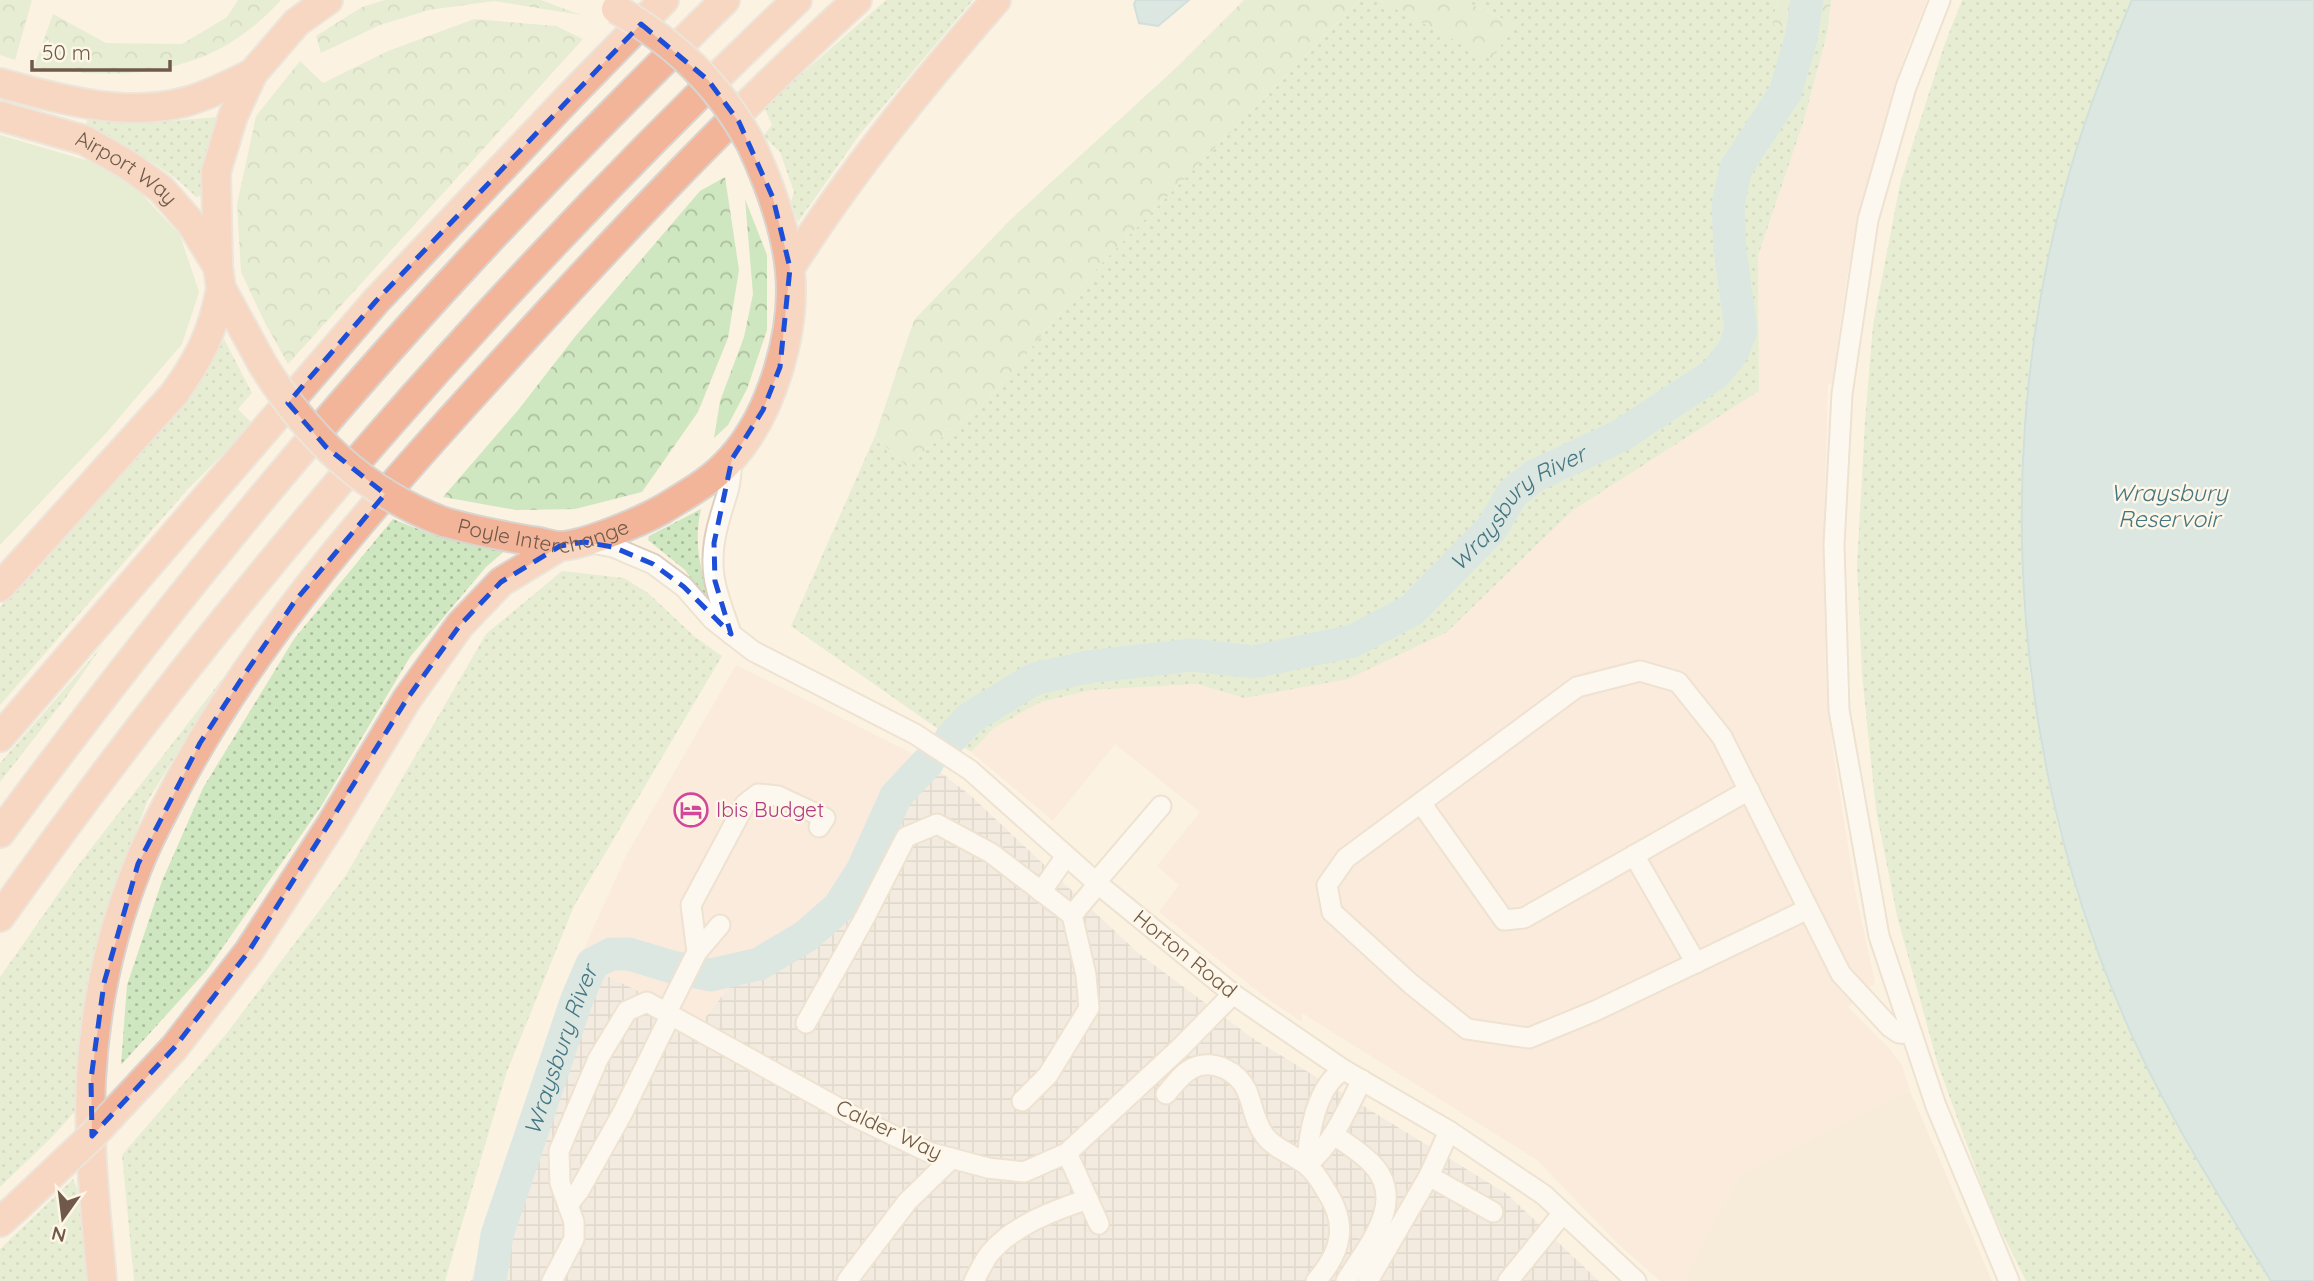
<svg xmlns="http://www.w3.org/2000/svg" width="2314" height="1281" font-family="Quicksand,sans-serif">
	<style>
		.residential { fill: #f2e4cf }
		.commercial { fill: #fbe2d5 }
		.industrial { fill: url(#industrial-grid) }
		.grass { fill: url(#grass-dots) }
		.forest { fill: url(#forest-crowns) }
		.green { fill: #cee7c0 }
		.water { fill: #b7dae3; stroke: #9dc9d4; stroke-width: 2 }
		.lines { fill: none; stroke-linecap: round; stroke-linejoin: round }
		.river { stroke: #b7dae3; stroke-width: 33 }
		.minor-casing { stroke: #decebd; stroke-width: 23 }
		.highway-casing { stroke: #dad4d0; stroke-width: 32 }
		.minor { stroke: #fff; stroke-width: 19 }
		.highway { stroke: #f2b59a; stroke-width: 28 }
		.highway-bridge-casing { stroke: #dad4d0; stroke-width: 32; stroke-linecap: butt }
		.highway-bridge { stroke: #f2b59a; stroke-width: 28 }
		.marked { fill: none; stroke: #1d4ed8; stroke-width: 5; stroke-dasharray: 14 9; stroke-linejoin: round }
		.labels { text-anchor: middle; stroke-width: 5; stroke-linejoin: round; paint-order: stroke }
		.street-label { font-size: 21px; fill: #705949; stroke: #fef6e6 }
		.hotel-label { font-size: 21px; fill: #b23c85; stroke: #fef6e6; text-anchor: start }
		.water-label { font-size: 23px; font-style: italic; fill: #447683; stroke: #fef6e6 }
	</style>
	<defs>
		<pattern id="industrial-grid" width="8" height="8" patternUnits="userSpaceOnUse" patternTransform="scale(1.75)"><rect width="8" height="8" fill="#e9e3dc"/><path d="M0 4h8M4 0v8" fill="none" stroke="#c1bbb4"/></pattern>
		<pattern id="grass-dots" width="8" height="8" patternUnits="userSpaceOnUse" patternTransform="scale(1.75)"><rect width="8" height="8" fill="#cee7c0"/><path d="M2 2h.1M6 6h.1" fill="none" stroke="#acbe9e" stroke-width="1.8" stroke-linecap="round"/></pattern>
		<pattern id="forest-crowns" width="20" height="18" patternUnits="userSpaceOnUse" patternTransform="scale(1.75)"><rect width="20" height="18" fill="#cee7c0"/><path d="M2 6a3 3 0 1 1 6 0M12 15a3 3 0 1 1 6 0" fill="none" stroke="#acbe9e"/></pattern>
	</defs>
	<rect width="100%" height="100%" fill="#fbf2e1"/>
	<!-- residential -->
	<polygon class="residential" points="1910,1091 1992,1281 1684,1281 1739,1176"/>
	<!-- commercial -->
	<g class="commercial">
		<polygon points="1831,0 1927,0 1906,52 1878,141 1857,225 1846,282 1832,383 1828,384 1823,557 1826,682 1833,752 1855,890 1875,983 1848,1007 1887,1046 1902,1065 1910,1091 1739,1176 1684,1281 1660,1281 1618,1244 1537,1160 1302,1013 1302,1022 1266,998 1159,912 1179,885 1157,866 1200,812 1115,744 1053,821 971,752 994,728 1041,702 1092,690 1197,684 1244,698 1447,632 1572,511 1759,391 1758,256 1804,120 1828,30"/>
		<polygon points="736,665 923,759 874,814 825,907 811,924 780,945 751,959 702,1022 578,962 626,856"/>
	</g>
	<!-- industrial -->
	<polygon class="industrial" points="923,759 970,795 1138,953 1251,1037 1507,1194 1599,1281 471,1281 502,1173 578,962 702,1022 751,959 780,945 811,924 825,908 875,814"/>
	<!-- grass -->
	<g class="grass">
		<polygon points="886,0 973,0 860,134 798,222 791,202 794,192 780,152 763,136 772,125 764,107"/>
		<polygon points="1360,0 1379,0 1492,59 1514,24 1462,0 1777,0 1773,25 1828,30 1804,120 1758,256 1759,391 1572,511 1447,632 1348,679 1244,698 1197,684 1092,690 1041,702 994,728 971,752 791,626 875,436 906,466 989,399 1098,267"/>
		<polygon points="1962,0 2132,0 2087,115 2061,201 2025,435 2022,502 2030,675 2043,755 2059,830 2093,938 2121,1013 2175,1123 2271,1281 2026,1281 1990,1208 1938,1065 1897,916 1876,810 1862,675 1857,566 1865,421 1873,325 1900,184 1944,46"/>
		<path d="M218,117L206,156L202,195L196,197C165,164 125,148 85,130L87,119L146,123Z"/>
		<polygon points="224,339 252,393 238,409 253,424 187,490 0,705 0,607 188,400"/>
		<path d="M701,509C692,548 703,583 720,618L685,570L648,540L649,536Z"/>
		<polygon points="393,519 428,533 508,548 486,567 410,657 320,808 207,970 121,1065 127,985 162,881 203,788 294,639"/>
		<polygon points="562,571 624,578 648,593 695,637 722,656 574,906 506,1074 445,1281 134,1281 122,1155 227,1033 346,875 486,634"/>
		<polygon points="102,646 65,699 0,782 0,763"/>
		<polygon points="223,678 147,802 112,896 80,1106 52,1137 0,1187 0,977 79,864"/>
		<polygon points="73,1179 77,1188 88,1281 0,1281 0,1249"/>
	</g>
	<!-- forest -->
	<g class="forest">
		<polygon points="0,0 32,0 15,60 0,55"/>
		<path d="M238,0H281C213,76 129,82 34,67L53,14L106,43L182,44L227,17Z"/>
		<polygon points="385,0 541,0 581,15 494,1 429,10 380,25 321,53 316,36 362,7"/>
		<polygon points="1244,0 1360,0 1098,267 989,399 906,466 875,436 914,320 1009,221 1178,66"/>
		<polygon points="1379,0 1462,0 1514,24 1492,60"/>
		<polygon points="1777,0 1831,0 1828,30 1772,25"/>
		<polygon points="474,19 556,26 583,39 288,364 265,323 241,272 237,204 256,116 300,61 323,83 388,51"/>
		<polygon points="725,177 739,270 728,338 698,412 642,492 575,509 516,510 443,497 519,409 574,338 700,191"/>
		<polygon points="745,199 767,255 767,330 747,389 728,425 714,438 720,401 744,337 753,294"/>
	</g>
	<!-- green -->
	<polygon class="green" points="0,135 119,170 180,235 199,292 182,344 107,432 0,545"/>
	<!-- water -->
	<g class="water">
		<polygon points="1136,0 1189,0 1158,26 1139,23 1134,4"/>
		<path d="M2132,0H2314V1281H2271C2218,1194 2163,1109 2123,1015C1997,723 1987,373 2102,76C2112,50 2121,24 2132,0Z"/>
	</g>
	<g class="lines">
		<!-- river -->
		<g class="river">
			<path id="s1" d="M951,738L970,718L1034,679L1088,667L1192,655L1253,662L1353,641L1412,610L1492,528L1512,494L1534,476L1620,436L1716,373L1733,351L1741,330L1730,250L1728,205L1736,168L1785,93L1801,39L1807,0"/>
			<path id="s2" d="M490,1281L497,1235L577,999L592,964L611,954H629L672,967L711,975L759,964L806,936L839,907L862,871L896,796L928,762"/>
		</g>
		<defs>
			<g id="minor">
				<polyline points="1940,0 1906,87 1868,220 1842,394 1834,545 1839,710 1879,936 1936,1106 2009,1281"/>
				<polyline points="586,542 613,547 653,564 684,587 713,620 753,651 915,734 970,770 1098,884 1233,994 1344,1070 1449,1131 1544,1195 1636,1281"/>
				<path d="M731,634C724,611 712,585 713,560C713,536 721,514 728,491C731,481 731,469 732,459"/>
				<polyline points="1421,803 1504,920 1524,918 1749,790"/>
				<polyline points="1634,855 1696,963"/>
				<polyline points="1096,882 1161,806"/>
				<polyline points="1041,892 1066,856"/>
				<polyline points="1808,909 1595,1011 1529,1038 1467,1029 1411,984 1332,912 1327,885 1346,858 1577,687 1640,671 1678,682 1722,737 1841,974 1890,1027 1899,1033 1912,1034"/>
				<polyline points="1072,915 1098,884"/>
				<polyline points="697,952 691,905 745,804 758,794 778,796 825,818 819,827"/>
				<polyline points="667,1012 697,952 720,925"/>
				<polyline points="806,1023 864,919 906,837 937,824 991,853 1072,915 1086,975 1089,1008 1048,1075 1022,1101"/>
				<path d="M1166,1094C1174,1085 1182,1073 1193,1068C1214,1059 1238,1071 1247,1091C1253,1106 1255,1123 1265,1136C1275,1149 1292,1154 1305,1164C1313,1170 1320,1180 1325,1189C1348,1223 1343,1250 1316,1281"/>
				<path d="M1334,1135C1347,1144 1362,1153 1373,1165C1407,1202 1367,1247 1346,1281"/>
				<polyline points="1067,1153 1099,1224"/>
				<path d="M1307,1165C1308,1136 1316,1085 1344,1070"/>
				<path d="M1307,1165C1334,1142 1346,1111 1362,1080"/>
				<polyline points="1429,1176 1493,1212"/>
				<polyline points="568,1205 579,1191 622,1114 671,1014"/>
				<polyline points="552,1281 574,1239 574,1222 560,1183 559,1151 598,1059 627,1011 647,1002 855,1117 928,1152 988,1168 1024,1172 1067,1153 1180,1048 1233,994"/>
				<polyline points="847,1281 907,1202 952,1158"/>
				<path d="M974,1281C979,1272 984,1260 991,1252C1014,1225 1055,1210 1088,1199"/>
				<polyline points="1368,1281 1429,1176 1449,1131"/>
				<polyline points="1508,1281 1563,1213"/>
			</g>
			<g id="highway">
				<path d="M0,83C57,99 126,118 185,102C209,95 231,84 253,73"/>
				<path id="s3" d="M0,116L84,140L128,165L161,189L191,223L218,267"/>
				<path d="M790,268C850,173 922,85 996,0"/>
				<polyline points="263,365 221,288 218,267 216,172 233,116 253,73 297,22 328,0"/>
				<path id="s4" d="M444,522C473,530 502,536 532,541C541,542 549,545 558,546C581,547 642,521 663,509C687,494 712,481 731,459C772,414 796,331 790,271C786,227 769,183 751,144"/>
				<path d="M0,587L174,394C200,358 213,332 221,288"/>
				<polyline points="0,737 376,301 573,93 664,0"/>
				<path d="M0,833C145,637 299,445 465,266C549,175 637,87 725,0"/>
				<path d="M0,917C233,588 505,277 797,0"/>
				<polyline points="174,1048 249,951 332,823 407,699 460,625 501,582 560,546"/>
				<polyline points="0,1222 20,1204"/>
				<path d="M102,1281C96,1214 88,1146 91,1079C95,1007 111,932 138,866C149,837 165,809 179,782C261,630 376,501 492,374C609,245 728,118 857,0"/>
			</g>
		</defs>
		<!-- minor casing -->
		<use href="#minor" class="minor-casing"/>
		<!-- highway casing -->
		<use href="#highway" class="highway-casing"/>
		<!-- minor -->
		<use href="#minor" class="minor"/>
		<!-- highway -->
		<use href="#highway" class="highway"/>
		<defs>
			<g id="highway-bridge">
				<path d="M616,9C676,44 718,83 751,144"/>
				<path d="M263,365C308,437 363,492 444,522"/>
				<polyline points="20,1204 92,1136 174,1048"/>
			</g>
		</defs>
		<!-- highway-bridge casing -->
		<use href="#highway-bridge" class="highway-bridge-casing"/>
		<!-- highway-bridge -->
		<use href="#highway-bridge" class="highway-bridge"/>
	</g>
	<!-- marked area -->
	<path d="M0 0H2314V1281H0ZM641,24L708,80L739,122L773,198L790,268L780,367L763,410L732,459L714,543L715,581L731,634L684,587L653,564L613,547L584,542L560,546L501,582L460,625L407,699L249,951L174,1048L92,1136L91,1079L104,983L138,864L200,743L246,672L295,601L385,494L326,447L288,403L376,301Z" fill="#fbf2e1" fill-opacity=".55" fill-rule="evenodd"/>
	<path class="marked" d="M641,24L708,80L739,122L773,198L790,268L780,367L763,410L732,459L714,543L715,581L731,634L684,587L653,564L613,547L584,542L560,546L501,582L460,625L407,699L249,951L174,1048L92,1136L91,1079L104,983L138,864L200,743L246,672L295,601L385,494L326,447L288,403L376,301Z"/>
	<!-- icons -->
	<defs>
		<symbol id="hotel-ring" viewBox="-11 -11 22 22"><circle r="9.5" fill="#fef6e6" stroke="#d1479c" stroke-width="1.5"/><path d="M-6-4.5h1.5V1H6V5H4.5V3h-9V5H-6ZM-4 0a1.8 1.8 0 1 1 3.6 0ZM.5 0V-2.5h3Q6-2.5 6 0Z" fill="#d1479c"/></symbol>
	</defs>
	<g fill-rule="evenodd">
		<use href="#hotel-ring" x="672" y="791" width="38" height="38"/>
	</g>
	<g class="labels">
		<!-- street labels -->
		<g class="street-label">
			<text dy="7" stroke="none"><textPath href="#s3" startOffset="138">Airport Way</textPath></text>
			<text dy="7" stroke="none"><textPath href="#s4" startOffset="102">Poyle Interchange</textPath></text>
			<text transform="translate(1185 954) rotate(39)" y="7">Horton Road</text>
			<text transform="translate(889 1130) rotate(25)" y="7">Calder Way</text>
		</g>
		<!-- hotel labels -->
		<g class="hotel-label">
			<text x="716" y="817">Ibis Budget</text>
		</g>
		<!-- water labels -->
		<g class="water-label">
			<text x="2169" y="501">Wraysbury<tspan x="2169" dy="26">Reservoir</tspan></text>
			<text dy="8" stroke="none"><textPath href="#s1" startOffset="642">Wraysbury River</textPath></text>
			<text dy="8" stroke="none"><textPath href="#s2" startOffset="242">Wraysbury River</textPath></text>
		</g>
	</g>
	<!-- north arrow -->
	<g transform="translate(63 1218) rotate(194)" stroke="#fef6e6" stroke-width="5" paint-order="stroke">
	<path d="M0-5L12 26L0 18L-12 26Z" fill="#705949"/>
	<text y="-10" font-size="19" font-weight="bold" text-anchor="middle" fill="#705949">N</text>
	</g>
	<!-- scale -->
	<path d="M32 60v10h138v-10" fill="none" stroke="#705949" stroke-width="3.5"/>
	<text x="42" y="60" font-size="21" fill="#705949" stroke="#fef6e6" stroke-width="5" paint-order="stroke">50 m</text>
</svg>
